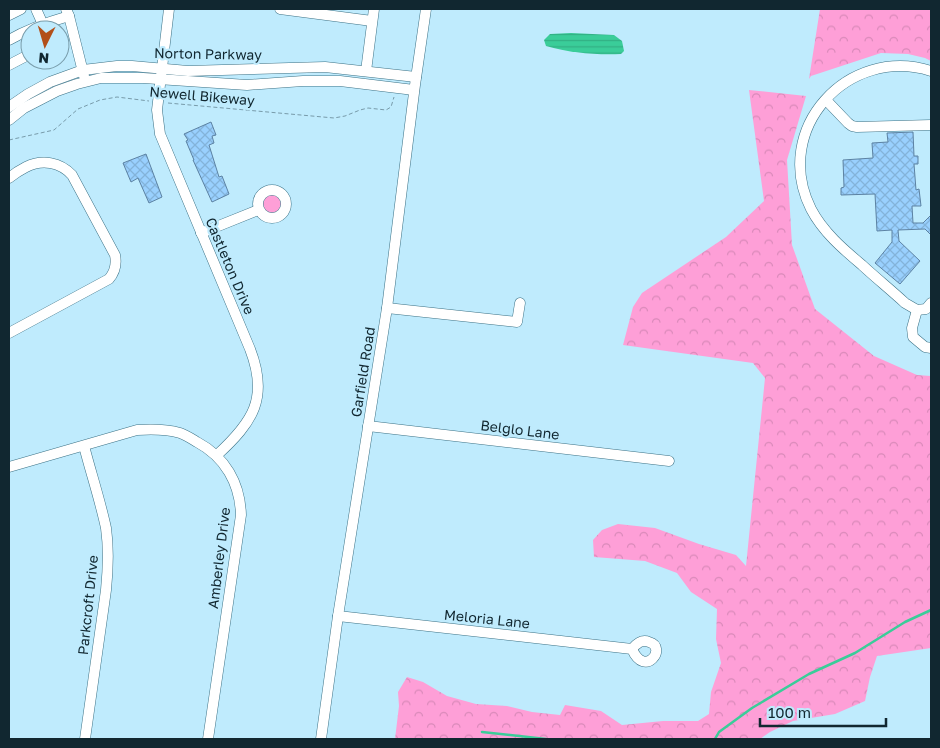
<svg xmlns="http://www.w3.org/2000/svg" width="940" height="748" font-family="'Golos Text',sans-serif">
	<style>
		.green { fill: #fe9fd7 }
		.forest { fill: url(#forest-crowns) }
		.water { fill: url(#water-rules) }
		.lines { fill: none; stroke-linecap: round; stroke-linejoin: round }
		.stream { stroke: #3acd99; stroke-width: 2.5 }
		.building { fill: url(#building-cross-hatch); stroke: #5c82a3 }
		.minor-casing { stroke: #3c7286; stroke-width: 11 }
		.path { stroke: #789baa; stroke-width: 1; stroke-dasharray: 4 2.5; stroke-linecap: butt }
		.minor { stroke: #fff; stroke-width: 10 }
		.labels { text-anchor: middle; stroke-width: 4.5; stroke-linejoin: round; paint-order: stroke }
		.street-label { font-size: 14px; fill: #112730; stroke: #bfebfd }
	</style>
	<defs>
		<pattern id="forest-crowns" width="20" height="18" patternUnits="userSpaceOnUse" patternTransform="scale(1.25)"><rect width="20" height="18" fill="#fe9fd7"/><path d="M2 6a3 3 0 1 1 6 0M12 15a3 3 0 1 1 6 0" fill="none" stroke="#d989b9"/></pattern>
		<pattern id="water-rules" width="6" height="5" patternUnits="userSpaceOnUse" patternTransform="scale(1.25)"><rect width="6" height="5" fill="#3acd99"/><path d="M0 2.5h6" fill="none" stroke="#32b084"/></pattern>
		<pattern id="building-cross-hatch" width="8" height="8" patternUnits="userSpaceOnUse" patternTransform="scale(1.25)"><rect width="8" height="8" fill="#99d0fe"/><path d="M0 0l8 8M0 8l8-8" fill="none" stroke="#83b3da"/></pattern>
	</defs>
	<rect width="100%" height="100%" fill="#bfebfd"/>
	<!-- green -->
	<circle class="green" cx="272" cy="203" r="10"/>
	<!-- forest -->
	<g class="forest">
		<polygon points="820,9 931,9 931,61 925,58 908,54 881,53 811,76 809,79"/>
		<polygon points="749,90 806,96 787,160 792,245 815,309 874,356 917,375 931,376 931,648 877,656 870,677 865,701 835,714 793,721 770,732 760,739 395,739 399,706 398,692 407,677 423,682 447,696 476,704 507,706 532,712 560,715 565,705 601,711 622,725 663,721 698,721 709,714 711,692 721,663 716,639 717,609 691,592 677,573 645,561 594,557 593,540 602,530 618,524 655,528 699,544 736,555 746,566 765,378 753,363 623,345 633,307 642,293 726,237 764,201"/>
	</g>
	<!-- water -->
	<path class="water" d="M571,33L614,35L622,41L624,51L621,54C596,55 570,53 546,46L544,40L550,34Z"/>
	<g class="lines">
		<!-- stream -->
		<g class="stream">
			<polyline points="482,732 546,739"/>
			<polyline points="715,739 719,732 752,708 809,674 855,653 905,622 931,610"/>
		</g>
	</g>
	<!-- building -->
	<g class="building">
		<polygon points="211,122 216,135 212,136 214,143 209,145 219,177 222,176 229,194 212,202 193,160 194,160 186,141 188,140 184,134"/>
		<polygon points="913,132 914,156 918,156 918,164 914,164 916,190 919,189 921,206 912,206 913,223 923,223 931,215 931,235 925,229 898,230 899,241 920,261 900,284 875,263 892,242 892,230 877,231 875,194 841,195 841,188 844,187 843,160 873,158 872,143 888,142 887,133"/>
		<polygon points="146,154 162,197 149,203 138,178 131,182 123,163"/>
	</g>
	<g class="lines">
		<defs>
			<g id="minor">
				<polyline points="36,9 45,29"/>
				<polyline points="66,9 69,16 84,76"/>
				<path d="M169,9L157,110L160,134L250,349C269,398 253,422 217,455"/>
				<polyline points="280,9 372,21"/>
				<polyline points="9,15 21,9"/>
				<path d="M9,40C28,29 48,22 69,16"/>
				<polyline points="9,65 30,54"/>
				<polyline points="366,71 374,9"/>
				<path d="M931,71C848,45 771,129 811,209C823,232 843,249 862,265C876,278 891,290 905,303L917,310L926,309L931,303"/>
				<polyline points="826,100 848,123 852,126 857,127 931,125"/>
				<polyline points="9,107 28,94 50,82 83,70 117,66 132,66 188,71 325,67 416,77"/>
				<polyline points="9,120 24,108 57,91 77,84 101,78 143,78 247,85 303,81 340,81 414,90"/>
				<path d="M9,178C14,174 20,170 26,167C42,159 60,162 72,175L115,255C117,265 115,272 109,279L9,333"/>
				<circle cx="272" cy="204" r="14"/>
				<polyline points="201,233 258,210"/>
				<polyline points="387,308 517,322 520,303"/>
				<polyline points="917,310 912,328 913,337 925,347 931,348"/>
				<polyline points="368,426 669,461"/>
				<path d="M84,446C91,473 100,500 106,528C109,549 108,570 106,590L85,739"/>
				<path d="M9,467L137,430C151,429 166,429 180,433C186,435 192,439 197,442C225,457 240,483 241,515L208,739"/>
				<path d="M338,616L632,649C645,679 668,647 649,642C642,639 637,643 632,649"/>
				<polyline points="321,739 338,616 387,308 415,85 426,9"/>
			</g>
		</defs>
		<!-- minor casing -->
		<use href="#minor" class="minor-casing"/>
		<!-- path -->
		<g class="path">
			<polyline points="168,103 334,118 345,116 360,110 368,108 386,110 391,107 394,97"/>
			<polyline points="9,140 54,130 78,109 100,100 117,97 149,101"/>
		</g>
		<!-- minor -->
		<use href="#minor" class="minor"/>
	</g>
	<g class="labels">
		<!-- street labels -->
		<g class="street-label">
			<text transform="translate(208 54) rotate(1)" y="5">Norton Parkway</text>
			<text transform="translate(202 96) rotate(5)" y="5">Newell Bikeway</text>
			<text transform="translate(230 266) rotate(67)" y="5">Castleton Drive</text>
			<text transform="translate(363 372) rotate(-81)" y="5">Garfield Road</text>
			<text transform="translate(520 430) rotate(7)" y="5">Belglo Lane</text>
			<text transform="translate(219 558) rotate(-83)" y="5">Amberley Drive</text>
			<text transform="translate(88 605) rotate(-84)" y="5">Parkcroft Drive</text>
			<text transform="translate(487 619) rotate(6)" y="5">Meloria Lane</text>
		</g>
	</g>
	<!-- border -->
	<rect width="940" height="748" fill="none" stroke="#112730" stroke-width="20"/>
	<!-- north arrow -->
	<g transform="translate(45 45) rotate(185)"><circle r="24" fill="#bfebfd" stroke="#799dab"/>
	<path d="M0-4L9 19L0 12L-9 19Z" fill="#b24f19"/>
	<text y="-8" font-size="14" font-weight="bold" text-anchor="middle" fill="#112730">N</text>
	</g>
	<!-- scale -->
	<path d="M760 718v8h126v-8" fill="none" stroke="#112730" stroke-width="2.5"/>
	<text x="768" y="718" font-size="15" fill="#112730" stroke="#bfebfd" stroke-width="4" paint-order="stroke">100 m</text>
</svg>
